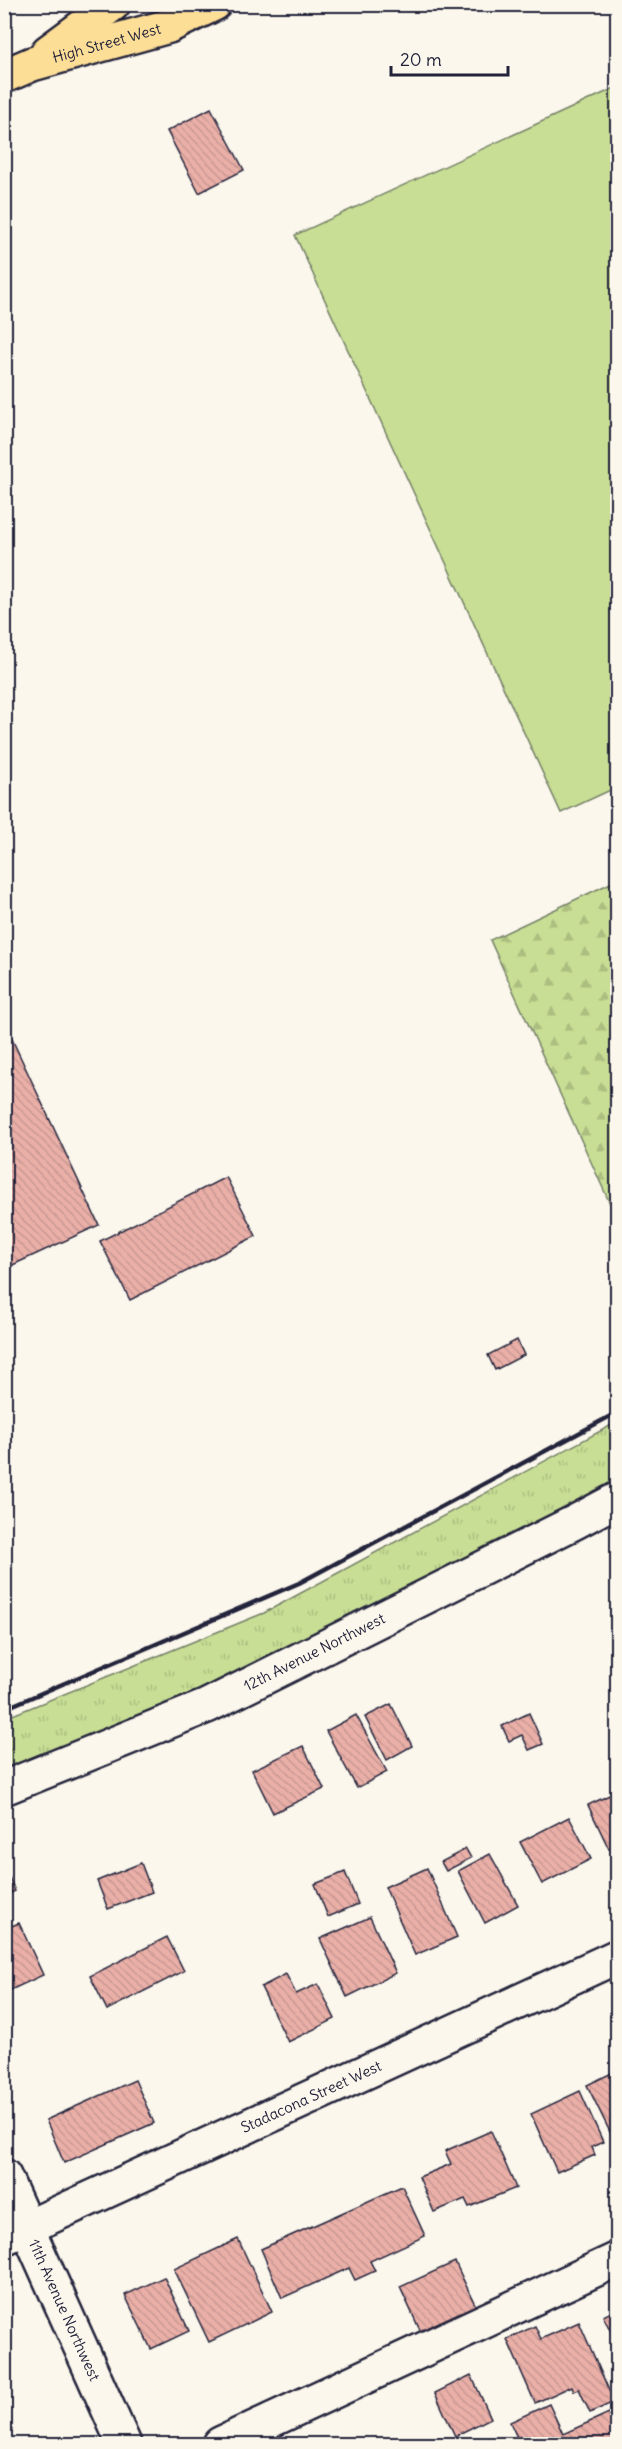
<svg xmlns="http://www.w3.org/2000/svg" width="622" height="2449" font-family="Delius,sans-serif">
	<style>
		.grass { fill: url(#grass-tufts); stroke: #758068; stroke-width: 1.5 }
		.forest { fill: url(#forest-firs); stroke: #758068; stroke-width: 1.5 }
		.garden { fill: #c8de94; stroke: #758068; stroke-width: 1.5 }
		.building { fill: url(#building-back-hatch); stroke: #22223b; stroke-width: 1.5 }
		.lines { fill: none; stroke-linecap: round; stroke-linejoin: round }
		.minor-casing { stroke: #22223b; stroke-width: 38 }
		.major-casing { stroke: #22223b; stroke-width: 38 }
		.minor { stroke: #fbf7ec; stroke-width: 33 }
		.major { stroke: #fdde96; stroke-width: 33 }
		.rail { stroke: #22223b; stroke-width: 4.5 }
		.labels { text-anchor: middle; stroke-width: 5; stroke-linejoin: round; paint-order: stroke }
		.street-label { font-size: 15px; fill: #22223b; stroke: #fbf7ec }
	</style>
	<defs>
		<pattern id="grass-tufts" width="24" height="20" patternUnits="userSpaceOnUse" patternTransform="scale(1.5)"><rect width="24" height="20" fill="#c8de94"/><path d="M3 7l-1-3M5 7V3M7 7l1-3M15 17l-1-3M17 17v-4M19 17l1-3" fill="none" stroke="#acbe80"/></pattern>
		<pattern id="forest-firs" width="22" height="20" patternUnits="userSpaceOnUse" patternTransform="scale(1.5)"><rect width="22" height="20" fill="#c8de94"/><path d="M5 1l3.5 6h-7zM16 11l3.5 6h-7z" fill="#acbe80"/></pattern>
		<pattern id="building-back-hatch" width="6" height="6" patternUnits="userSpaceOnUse" patternTransform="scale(1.5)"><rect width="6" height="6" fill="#eab0a8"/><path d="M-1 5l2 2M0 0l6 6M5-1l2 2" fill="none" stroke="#c89792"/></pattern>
	</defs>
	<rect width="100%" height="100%" fill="#fbf7ec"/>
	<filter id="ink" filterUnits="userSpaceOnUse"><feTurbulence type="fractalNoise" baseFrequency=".0167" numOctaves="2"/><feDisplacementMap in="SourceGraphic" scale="12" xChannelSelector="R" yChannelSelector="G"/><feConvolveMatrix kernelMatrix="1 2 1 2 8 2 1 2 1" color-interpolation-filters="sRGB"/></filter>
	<g filter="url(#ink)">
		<!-- grass -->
		<polygon class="grass" points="617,1422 617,1499 5,1788 5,1718 264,1613"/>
		<!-- forest -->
		<polygon class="forest" points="617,880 617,1219 490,940"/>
		<!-- garden -->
		<polygon class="garden" points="617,87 617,787 561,813 295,235"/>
		<!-- building -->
		<g class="building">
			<polygon points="211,108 244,170 199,193 167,131"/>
			<polygon points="4,1022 99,1225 4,1269"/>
			<polygon points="226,1177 256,1236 130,1300 100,1241"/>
			<polygon points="517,1340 524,1355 495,1370 488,1355"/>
			<polygon points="391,1704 412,1746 387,1760 365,1717"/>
			<polygon points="529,1713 543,1744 529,1750 522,1735 509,1741 502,1726"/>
			<polygon points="356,1715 387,1772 357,1788 326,1731"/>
			<polygon points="303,1746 324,1789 273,1813 252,1770"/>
			<polygon points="618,1791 618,1845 609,1849 588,1805"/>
			<polygon points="569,1817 591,1859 542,1884 520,1842"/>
			<polygon points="466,1849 471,1858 446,1871 441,1862"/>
			<polygon points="490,1854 518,1905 485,1923 458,1871"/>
			<polygon points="141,1863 152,1892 108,1909 97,1881"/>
			<polygon points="427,1868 457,1937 415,1955 385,1887"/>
			<polygon points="345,1872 358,1904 328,1917 315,1884"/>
			<polygon points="8,1875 15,1891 4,1896 4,1877"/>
			<polygon points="370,1917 396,1973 347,1997 320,1939"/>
			<polygon points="19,1923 43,1975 4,1993 4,1929"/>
			<polygon points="167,1937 184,1971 107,2010 90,1976"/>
			<polygon points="286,1974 296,1994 318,1984 335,2019 288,2042 261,1987"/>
			<polygon points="618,2070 618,2134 612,2136 587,2085"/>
			<polygon points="135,2080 154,2123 64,2163 46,2120"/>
			<polygon points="580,2091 603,2142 592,2147 595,2155 557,2172 531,2114"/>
			<polygon points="491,2131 516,2188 469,2207 465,2199 434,2212 419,2177 451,2164 445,2151"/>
			<polygon points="402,2186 425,2236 370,2261 375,2271 355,2280 349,2268 282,2298 261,2249"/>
			<polygon points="238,2239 272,2312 209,2342 174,2269"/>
			<polygon points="455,2262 479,2313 424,2339 400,2287"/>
			<polygon points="164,2277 189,2331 151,2349 125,2295"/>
			<polygon points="618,2309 618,2345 603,2316"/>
			<polygon points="579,2322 614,2402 590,2413 579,2389 574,2391 572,2386 535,2403 507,2339 535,2326 541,2339"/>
			<polygon points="471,2375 491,2418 455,2436 435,2393"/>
			<polygon points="549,2404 563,2434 618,2409 618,2444 520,2444 510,2422"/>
		</g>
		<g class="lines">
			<defs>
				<g id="minor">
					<path id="s1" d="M4,1788L207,1706L575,1522L618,1499"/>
					<path id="s2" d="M4,2176L124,2444"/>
					<path id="s3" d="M4,2238L618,1956"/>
					<polyline points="220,2444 618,2259"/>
				</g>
				<g id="major">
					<polyline points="48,52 113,4"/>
					<path id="s4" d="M4,76L32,64L169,26L214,4"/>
				</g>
			</defs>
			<!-- minor casing -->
			<use href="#minor" class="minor-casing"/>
			<!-- major casing -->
			<use href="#major" class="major-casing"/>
			<!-- minor -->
			<use href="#minor" class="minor"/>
			<!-- major -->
			<use href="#major" class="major"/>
			<!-- rail -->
			<polyline class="rail" points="4,1709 299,1583 618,1412"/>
		</g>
	</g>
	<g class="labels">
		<!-- street labels -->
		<g class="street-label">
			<text dy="5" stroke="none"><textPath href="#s4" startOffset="108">High Street West</textPath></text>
			<text dy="5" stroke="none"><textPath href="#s1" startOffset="339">12th Avenue Northwest</textPath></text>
			<text dy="5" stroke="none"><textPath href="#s3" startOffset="338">Stadacona Street West</textPath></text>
			<text dy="5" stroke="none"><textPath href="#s2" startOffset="147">11th Avenue Northwest</textPath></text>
		</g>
	</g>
	<!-- margin -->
	<rect width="622" height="2449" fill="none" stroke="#fbf7ec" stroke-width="24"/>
	<rect x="12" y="12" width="598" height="2425" fill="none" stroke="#22223b" stroke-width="2" filter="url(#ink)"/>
	<!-- scale -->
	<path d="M391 66v9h117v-9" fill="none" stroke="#22223b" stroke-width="3"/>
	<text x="400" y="66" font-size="18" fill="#22223b" stroke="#fbf7ec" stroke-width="4.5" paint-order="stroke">20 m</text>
</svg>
